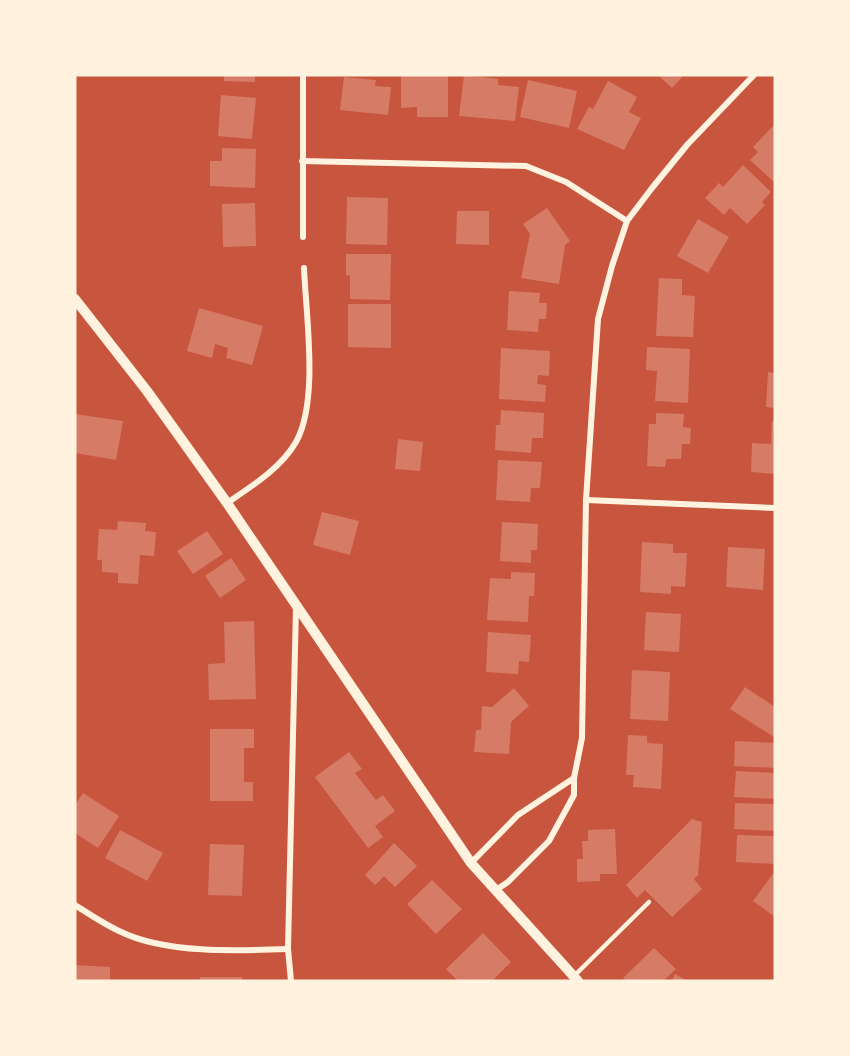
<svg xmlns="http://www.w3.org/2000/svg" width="850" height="1056" font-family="'Fira Sans Condensed',sans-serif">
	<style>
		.building { fill: #d67c66 }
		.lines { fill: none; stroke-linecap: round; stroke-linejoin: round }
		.service { stroke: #fff3e0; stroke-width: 4.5 }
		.minor { stroke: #fff3e0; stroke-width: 6 }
		.tertiary { stroke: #fff3e0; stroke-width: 10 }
	</style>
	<rect width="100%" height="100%" fill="#c8553d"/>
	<!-- building -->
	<g class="building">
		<polygon points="224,75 255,75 255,82 224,81"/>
		<polygon points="401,75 448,75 448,117 417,117 417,107 401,108"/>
		<polygon points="464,75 498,79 498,85 519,87 515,121 459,116"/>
		<polygon points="658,75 684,75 672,88"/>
		<polygon points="344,77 376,80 375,86 391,87 388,115 340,110"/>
		<polygon points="528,80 577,91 569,128 520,117"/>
		<polygon points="608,81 637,97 629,112 641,118 624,150 577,129 589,107 593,109"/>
		<polygon points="221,95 256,98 252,139 218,136"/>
		<polygon points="775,124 775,183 750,160 758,152 753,147"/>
		<polygon points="222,148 256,149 255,188 210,186 210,161 222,161"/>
		<polygon points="743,165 771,192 762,202 765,205 747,224 730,208 724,215 705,198 719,183 723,187"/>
		<polygon points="347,197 388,198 387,245 346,244"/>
		<polygon points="255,203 256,246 223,247 222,204"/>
		<polygon points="547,208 570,241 565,245 559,284 521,278 530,234 523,224"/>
		<polygon points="457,211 489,211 489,245 456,244"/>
		<polygon points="698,219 729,237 708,273 677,256"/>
		<polygon points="346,254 391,254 390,300 350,299 350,276 346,275"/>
		<polygon points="659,278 682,279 682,295 695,296 693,337 656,336"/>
		<polygon points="509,291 540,293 539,303 547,303 546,319 539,319 538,332 507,330"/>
		<polygon points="348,304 391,304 391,348 348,347"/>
		<polygon points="199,308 263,326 252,365 226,358 228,348 215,344 212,358 187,351"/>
		<polygon points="647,347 690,349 688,403 655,401 657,371 646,370"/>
		<polygon points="501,348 550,351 549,376 538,375 537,384 546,385 545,402 499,399"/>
		<polygon points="768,372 775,373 775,408 766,407"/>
		<polygon points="501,410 544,413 543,438 532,438 531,453 495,450 496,425 500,425"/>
		<polygon points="656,413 684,414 683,427 691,428 690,444 682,444 681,459 666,459 665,467 647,466 649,424 656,424"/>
		<polygon points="75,414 123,421 116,460 75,453"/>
		<polygon points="772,421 775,421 775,474 751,472 752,443 771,444"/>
		<polygon points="398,439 423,442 420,471 395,469"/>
		<polygon points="498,460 542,462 540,488 531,488 530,502 496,500"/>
		<polygon points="322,512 359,521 350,555 313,545"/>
		<polygon points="118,521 146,523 145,531 156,532 154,556 140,555 138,584 118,583 118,573 102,572 102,560 97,560 99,529 117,530"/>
		<polygon points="502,522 538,524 537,550 531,550 531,563 500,561"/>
		<polygon points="207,531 223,554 193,574 177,551"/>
		<polygon points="642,542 673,544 673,553 687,553 685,587 671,586 671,594 640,592"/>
		<polygon points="728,547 765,549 763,590 726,587"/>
		<polygon points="231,558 246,580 220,598 205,576"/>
		<polygon points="511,572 535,573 534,596 529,596 528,622 487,620 490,578 511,579"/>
		<polygon points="646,612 681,614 679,652 644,650"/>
		<polygon points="254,621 256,699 209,700 208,664 225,663 224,622"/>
		<polygon points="488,632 531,635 529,662 519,661 518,674 486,672"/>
		<polygon points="632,670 670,672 668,721 630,719"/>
		<polygon points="745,687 775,707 774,737 730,709"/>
		<polygon points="514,688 529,706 511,722 509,754 474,752 476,730 481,730 482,706 492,707"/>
		<polygon points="210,729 254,729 254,748 244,748 244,782 253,782 253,801 210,801"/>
		<polygon points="628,735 647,736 647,743 663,744 661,789 633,787 634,775 626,775"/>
		<polygon points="735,741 775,743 775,768 734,766"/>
		<polygon points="349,752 362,769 355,773 376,800 383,795 395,811 375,826 383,837 368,848 315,777"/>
		<polygon points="736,771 775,773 775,799 734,797"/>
		<polygon points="83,793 119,816 98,848 75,833 75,805"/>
		<polygon points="735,803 775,804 775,831 734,829"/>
		<polygon points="692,819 702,822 698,875 694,879 702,889 672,917 645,890 637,898 626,885"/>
		<polygon points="615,829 617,874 600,874 600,881 577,882 577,859 583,859 582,841 588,841 588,830"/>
		<polygon points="120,830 163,853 147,881 105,858"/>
		<polygon points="737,835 775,836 774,864 736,862"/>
		<polygon points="394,843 417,866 395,887 384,876 375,885 365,875"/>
		<polygon points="210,844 244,845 242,896 208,895"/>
		<polygon points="775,871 775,917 753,901"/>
		<polygon points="432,880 462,909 436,934 407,904"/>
		<polygon points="483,933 511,962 492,981 458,981 446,969"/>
		<polygon points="654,948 676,969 663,981 626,981 623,978"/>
		<polygon points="75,965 110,967 110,981 75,981"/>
		<polygon points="675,974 688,981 672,981"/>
		<rect x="200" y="977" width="42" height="4"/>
	</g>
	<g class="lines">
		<!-- service -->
		<polyline class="service" points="574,976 649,902"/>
		<!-- minor -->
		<g class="minor">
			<polyline points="303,75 303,237"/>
			<polyline points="302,161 526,166 566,182 627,221"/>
			<polyline points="586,500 775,508"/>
			<path d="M227,503C252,486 281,468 296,442C319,401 306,316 304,268"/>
			<polyline points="471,863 518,815 574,778"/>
			<polyline points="496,890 508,882 549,841 574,795 574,778 582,738 586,500 598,319 612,266 627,221 652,188 687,145 754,75"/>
			<path d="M75,905C89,914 104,924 119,931C165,954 238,951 288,949"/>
			<polyline points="291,981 288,949 296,607"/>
		</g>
		<!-- tertiary -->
		<polyline class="tertiary" points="75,299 147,391 227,503 471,863 578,981"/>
	</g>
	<!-- border -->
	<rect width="850" height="1056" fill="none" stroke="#fff3e0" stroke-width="153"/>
</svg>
